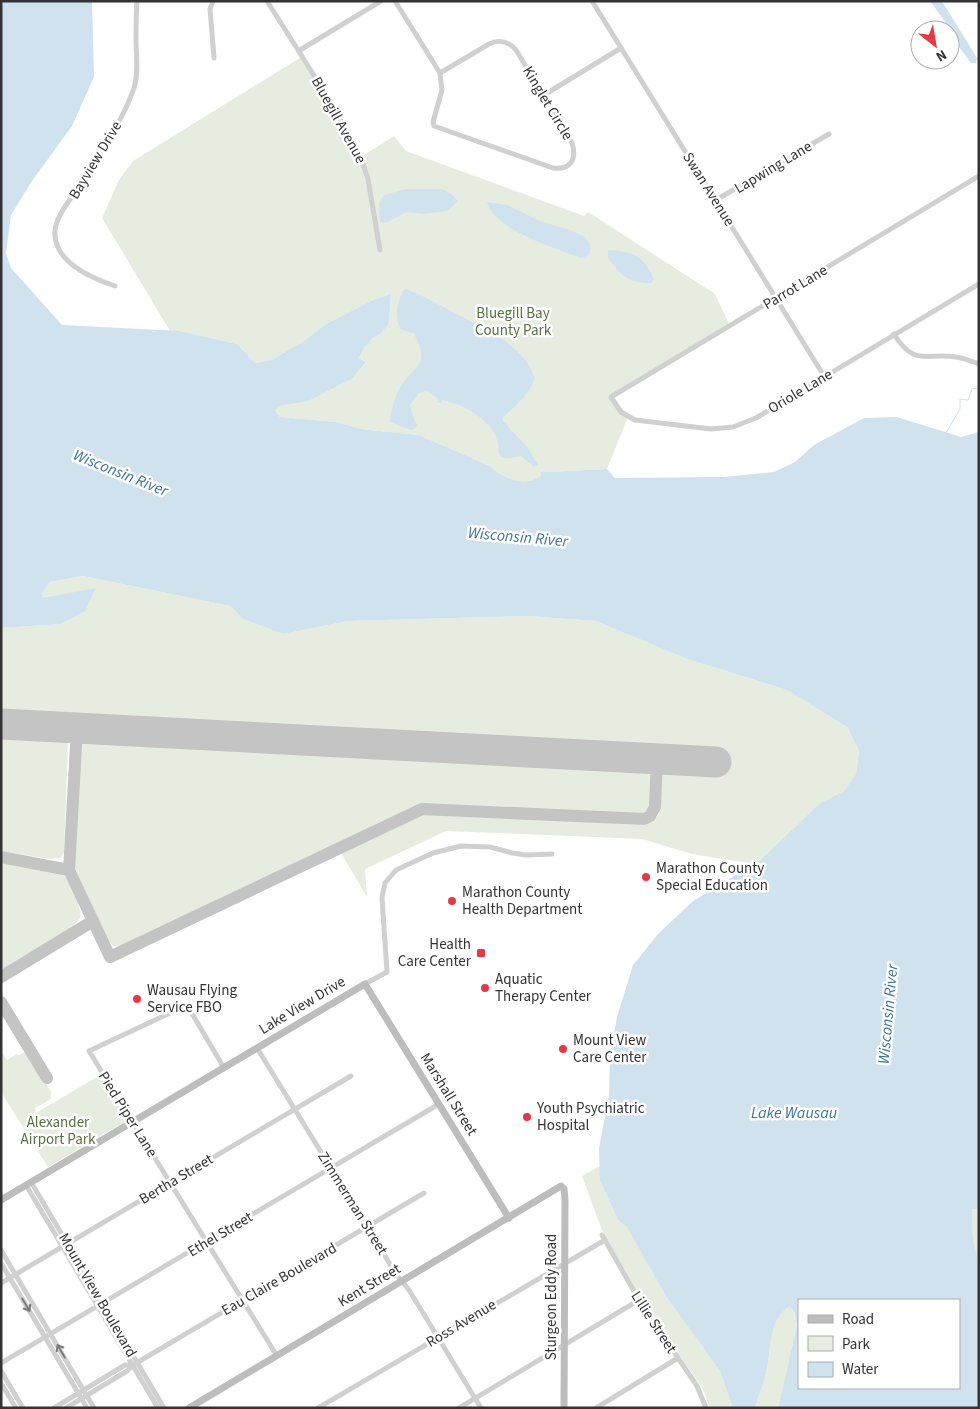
<svg xmlns="http://www.w3.org/2000/svg" width="980" height="1409" font-family="'Source Sans 3',sans-serif">
	<style>
		.green { fill: #e6ecdf }
		.water { fill: #cfe2ee; fill-rule: evenodd }
		.lines { fill: none; stroke-linecap: round; stroke-linejoin: round }
		.stream { stroke: #cfe2ee; stroke-width: 1 }
		.taxiway { stroke: #c4c4c4; stroke-width: 12 }
		.runway { stroke: #c4c4c4; stroke-width: 31 }
		.street { stroke: #d0d0d0; stroke-width: 5 }
		.secondary { stroke: #bdbdbd; stroke-width: 7 }
		.oneway { stroke: #7a7a7a }
		.poi-dot { fill: #e63946; stroke: #fff; stroke-width: 2 }
		.labels { text-anchor: middle; stroke-width: 5; stroke-linejoin: round; paint-order: stroke }
		.street-label { font-size: 15px; fill: #333; stroke: #fff }
		.park-label { font-size: 15px; fill: #56703f; stroke: #fff }
		.poi-label { font-size: 15px; fill: #333; stroke: #fff; text-anchor: start }
		.water-label { font-size: 16px; font-style: italic; fill: #3f7597; stroke: #fff }
	</style>
	<rect width="100%" height="100%" fill="#fff"/>
	<!-- green -->
	<g class="green">
		<path d="M303,56L361,157L394,136L406,151L584,216L588,212L715,294L730,326L611,397L628,417L607,469L547,472L542,471L540,473L541,477C525,488 502,478 490,466L419,435L361,429L337,422L280,417L275,410L277,406L353,378L366,362L359,358L364,348L373,338L382,333L389,323L391,294L375,299L326,324L305,340L272,360L255,363L237,344L180,331H170L102,218L119,180L133,161Z"/>
		<path d="M83,576L230,606L243,619L283,634L348,621L527,616L596,621L687,659L787,690L847,727L859,751L856,774L844,791L820,803L759,861L754,864L692,854L642,839L446,831L365,869L367,897L341,853L422,815L431,813L640,825C648,823 655,821 659,814L662,777C665,772 668,770 674,769L714,771L716,751L1,712V628L61,624L84,611L96,588L43,599L42,594L50,582Z"/>
		<polygon points="1,733 62,736 68,742 64,852 60,858 50,859 1,851"/>
		<path d="M88,738L640,767L649,770C655,780 654,810 641,814L429,804L421,805L237,890L122,948L114,946L109,942L74,866L80,745L82,741Z"/>
		<path d="M1,861C16,863 52,867 63,875C73,882 79,905 81,917L71,929L1,972Z"/>
		<polygon points="1,1051 7,1060 17,1054 18,1056 26,1051 51,1092 51,1099 35,1108 36,1111 31,1116 97,1077 103,1080 126,1117 126,1121 48,1167 1,1092"/>
		<polygon points="600,1166 600,1181 618,1220 627,1226 667,1298 720,1371 732,1405 729,1408 710,1408 703,1389 644,1304 602,1230 582,1176"/>
		<path d="M972,1209H979V1260C971,1244 972,1226 972,1209Z"/>
		<path d="M790,1305L794,1311L797,1325L778,1408H755C758,1397 763,1385 766,1374C772,1351 767,1320 790,1305Z"/>
	</g>
	<!-- water -->
	<g class="water">
		<path d="M1,1H92L94,77L72,126L32,181L11,215L6,253L11,268L62,325L180,331L237,344L255,363L272,360L305,340L326,324L375,299L391,294L389,323L382,333L373,338L364,348L359,358L366,362L353,378L308,401L278,406L275,410L280,417L337,422L361,429L419,435L490,466C502,478 525,488 541,476L540,473L542,471L547,472L607,469L615,478L723,477L774,472L795,462L814,445L864,418L897,417L961,437L979,432V1209H972C972,1227 972,1243 979,1260V1408H778L797,1325L794,1311L790,1306C767,1320 772,1351 766,1374C763,1385 758,1397 755,1408H729L732,1405L720,1371L667,1298L627,1227L618,1220L600,1181L599,1148L609,1096L610,1056L617,1017L633,965L658,934L693,901L759,861L820,803L844,791L856,774L859,751L847,727L787,690L687,659L596,621L527,616L348,621L283,634L243,619L230,606L83,576L50,582L42,594L43,598L96,588L85,611L61,624L1,628ZM959,1300V1388H799V1300Z"/>
		<polygon points="930,1 942,1 977,58 976,63 971,63 954,40 949,27"/>
		<polygon points="406,189 442,189 451,194 458,201 447,211 423,214 406,212 386,223 380,222 379,203 384,195"/>
		<path d="M487,202L507,205L540,221L570,230L585,237L591,246L589,255L581,258C556,248 494,230 487,202Z"/>
		<path d="M608,250C633,251 643,256 654,279L651,283C628,284 620,274 608,258Z"/>
		<path d="M406,289C424,296 439,305 455,313C485,330 522,343 535,378C529,394 516,406 503,417V421L527,447L538,465L534,467L521,456C516,457 507,460 502,457C497,454 499,448 498,443C492,419 463,404 442,400L441,403H438L437,398L427,391L419,393L410,405L412,414L417,425L414,429L411,430L390,422C391,412 394,400 398,391C410,367 433,367 414,334L401,329C394,317 397,301 404,290Z"/>
	</g>
	<g class="lines">
		<!-- stream -->
		<polyline class="stream" points="946,433 960,409 960,399 968,400 972,389 979,388"/>
		<!-- taxiway -->
		<g class="taxiway">
			<polyline points="77,728 69,870 110,957 422,809 644,819 650,816 655,807 657,758"/>
			<polyline points="1,857 69,870"/>
			<polyline points="1,977 93,921"/>
			<polyline points="1,1002 47,1078"/>
		</g>
		<!-- runway -->
		<polyline class="runway" points="1,724 716,762"/>
		<!-- street -->
		<g class="street">
			<polyline points="213,1 210,9 214,58"/>
			<polyline points="267,1 332,104 361,158 368,179 380,250"/>
			<path d="M395,1L440,73L442,90L433,122L434,126L553,168C571,170 577,159 572,143L516,50C508,41 500,39 489,44L440,73"/>
			<polyline points="592,1 824,376"/>
			<polyline points="300,50 381,1"/>
			<polyline points="544,95 621,48"/>
			<polyline points="979,176 611,397 621,412 635,420 711,429 733,427 756,418 979,284"/>
			<polyline points="716,200 829,134"/>
			<path d="M115,286C91,278 53,262 55,231C56,215 72,198 80,185C99,154 122,123 134,88C139,73 136,55 136,39C136,27 136,14 137,1"/>
			<path d="M894,334C915,368 926,352 956,357C964,358 971,361 979,364"/>
			<polyline points="365,984 387,972 382,898 385,883 396,870 433,853 461,846 490,847 512,853 526,855 552,854"/>
			<polyline points="257,1048 396,1274 409,1290 481,1408"/>
			<polyline points="224,1068 187,1005 89,1051 277,1356"/>
			<polyline points="31,1182 164,1408"/>
			<polyline points="26,1185 158,1408"/>
			<polyline points="602,1235 639,1300 697,1386 706,1408"/>
			<polyline points="1,1250 94,1408"/>
			<polyline points="1,1263 87,1408"/>
			<polyline points="1,1283 351,1076"/>
			<polyline points="1,1363 439,1104"/>
			<polyline points="1,1371 23,1408"/>
			<polyline points="1,1383 16,1408"/>
			<polyline points="54,1408 125,1365 133,1365"/>
			<polyline points="66,1408 127,1371 133,1365 424,1193"/>
			<polyline points="318,1408 605,1240"/>
			<polyline points="459,1408 639,1300"/>
			<polyline points="596,1408 678,1358"/>
		</g>
		<!-- secondary -->
		<g class="secondary">
			<polyline points="1,1200 365,984 509,1218"/>
			<polyline points="189,1408 561,1186 564,1189 565,1199 564,1408"/>
		</g>
	</g>
	<!-- one-way arrows -->
	<defs><path id="oneway-shaft" d="M-6 0H5M1.5-3L5.5 0L1.5 3" fill="none" stroke-width="1.6" stroke-linecap="round" stroke-linejoin="round" transform="scale(1.25)"/></defs>
	<g class="oneway">
		<use href="#oneway-shaft" transform="translate(26 1305) rotate(59)"/>
		<use href="#oneway-shaft" transform="translate(61 1351) rotate(-120)"/>
	</g>
	<!-- markers -->
	<g class="poi-dot">
		<circle cx="646" cy="877" r="5"/>
		<circle cx="452" cy="901" r="5"/>
		<rect x="476" y="948" width="10" height="10" rx="2.5"/>
		<circle cx="485" cy="988" r="5"/>
		<circle cx="137" cy="999" r="5"/>
		<circle cx="563" cy="1049" r="5"/>
		<circle cx="527" cy="1117" r="5"/>
	</g>
	<g class="labels">
		<!-- street labels -->
		<g class="street-label">
			<text transform="translate(548 103) rotate(59)" y="5">Kinglet Circle</text>
			<text transform="translate(339 120) rotate(61)" y="5">Bluegill Avenue</text>
			<text transform="translate(95 160) rotate(-59)" y="5">Bayview Drive</text>
			<text transform="translate(773 167) rotate(-31)" y="5">Lapwing Lane</text>
			<text transform="translate(709 189) rotate(58)" y="5">Swan Avenue</text>
			<text transform="translate(795 287) rotate(-31)" y="5">Parrot Lane</text>
			<text transform="translate(800 391) rotate(-31)" y="5">Oriole Lane</text>
			<text transform="translate(302 1005) rotate(-31)" y="5">Lake View Drive</text>
			<text transform="translate(449 1094) rotate(58)" y="5">Marshall Street</text>
			<text transform="translate(128 1114) rotate(58)" y="5">Pied Piper Lane</text>
			<text transform="translate(176 1179) rotate(-31)" y="5">Bertha Street</text>
			<text transform="translate(353 1203) rotate(58)" y="5">Zimmerman Street</text>
			<text transform="translate(220 1234) rotate(-31)" y="5">Ethel Street</text>
			<text transform="translate(279 1279) rotate(-30)" y="5">Eau Claire Boulevard</text>
			<text transform="translate(369 1285) rotate(-31)" y="5">Kent Street</text>
			<text transform="translate(98 1295) rotate(60)" y="5">Mount View Boulevard</text>
			<text transform="translate(551 1297) rotate(-90)" y="5">Sturgeon Eddy Road</text>
			<text transform="translate(654 1322) rotate(57)" y="5">Lillie Street</text>
			<text transform="translate(461 1323) rotate(-31)" y="5">Ross Avenue</text>
		</g>
		<!-- park labels -->
		<g class="park-label">
			<text x="513" y="318">Bluegill Bay<tspan x="513" dy="17">County Park</tspan></text>
			<text x="58" y="1127">Alexander<tspan x="58" dy="17">Airport Park</tspan></text>
		</g>
		<!-- poi labels -->
		<g class="poi-label">
			<text x="656" y="873">Marathon County<tspan x="656" dy="17">Special Education</tspan></text>
			<text x="462" y="897">Marathon County<tspan x="462" dy="17">Health Department</tspan></text>
			<text x="471" y="949" text-anchor="end">Health<tspan x="471" dy="17">Care Center</tspan></text>
			<text x="495" y="984">Aquatic<tspan x="495" dy="17">Therapy Center</tspan></text>
			<text x="147" y="995">Wausau Flying<tspan x="147" dy="17">Service FBO</tspan></text>
			<text x="573" y="1045">Mount View<tspan x="573" dy="17">Care Center</tspan></text>
			<text x="537" y="1113">Youth Psychiatric<tspan x="537" dy="17">Hospital</tspan></text>
		</g>
		<!-- water labels -->
		<g class="water-label">
			<text transform="translate(121 472) rotate(22)" y="6">Wisconsin River</text>
			<text transform="translate(518 536) rotate(5)" y="6">Wisconsin River</text>
			<text transform="translate(887 1014) rotate(-85)" y="6">Wisconsin River</text>
			<text x="794" y="1118">Lake Wausau</text>
		</g>
	</g>
	<!-- border -->
	<rect width="980" height="1409" fill="none" stroke="#333333" stroke-width="5"/>
	<!-- legend -->
	<rect x="798" y="1299" width="162" height="90" fill="#ffffff" stroke="#adadad"/>
	<rect x="808" y="1315" width="25" height="8" fill="#bdbdbd" stroke="#adadad"/>
	<text x="842" y="1324" font-size="15" fill="#333333">Road</text>
	<rect x="808" y="1336" width="25" height="15" fill="#e6ecdf" stroke="#adadad"/>
	<text x="842" y="1349" font-size="15" fill="#333333">Park</text>
	<rect x="808" y="1362" width="25" height="15" fill="#cfe2ee" stroke="#adadad"/>
	<text x="842" y="1374" font-size="15" fill="#333333">Water</text>
	<!-- north arrow -->
	<g transform="translate(935 45) rotate(149)"><circle r="24" fill="#ffffff" stroke="#adadad"/>
	<path d="M0-4L9 19L0 12L-9 19Z" fill="#e63946"/>
	<text y="-8" font-size="14" font-weight="bold" text-anchor="middle" fill="#333333">N</text>
	</g>
</svg>
